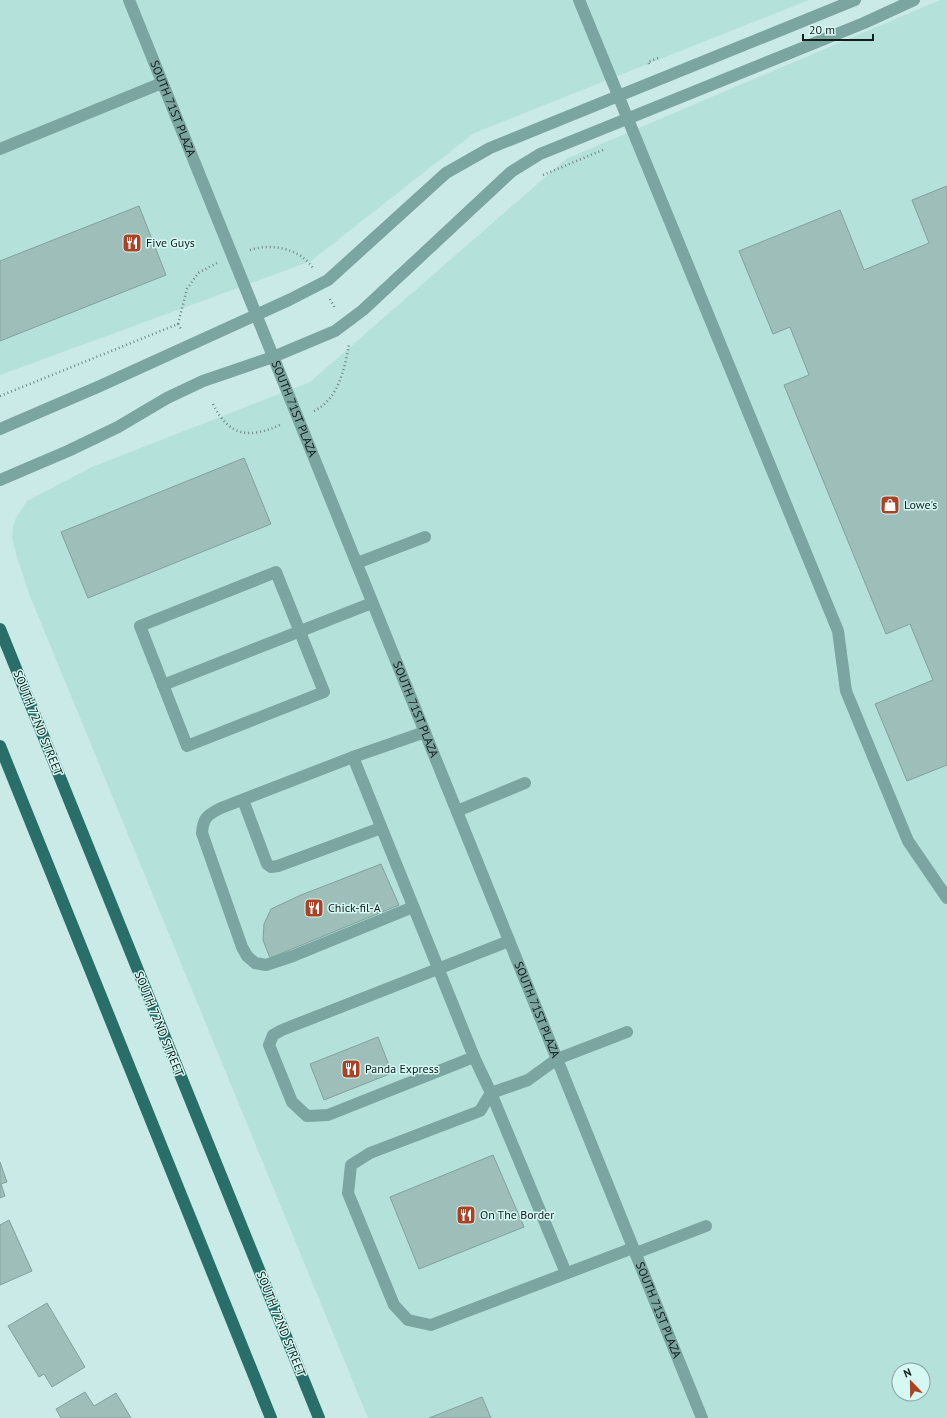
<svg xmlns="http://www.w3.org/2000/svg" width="947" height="1418" font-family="'PT Sans',sans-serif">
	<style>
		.built { fill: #b5e1db; fill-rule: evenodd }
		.building { fill: #9ebeba; stroke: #81a19c }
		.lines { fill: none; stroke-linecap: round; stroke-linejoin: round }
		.path { stroke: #708784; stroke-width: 2.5; stroke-dasharray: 1 3; stroke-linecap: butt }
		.minor { stroke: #7ba5a0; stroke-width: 12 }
		.major { stroke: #296e68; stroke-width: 12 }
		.labels { text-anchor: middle; stroke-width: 3; stroke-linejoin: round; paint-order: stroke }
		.street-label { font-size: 12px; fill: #111e1c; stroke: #d6f8f3 }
		.poi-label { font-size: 12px; fill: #111e1c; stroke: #d6f8f3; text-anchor: start }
	</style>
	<rect width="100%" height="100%" fill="#c9eae6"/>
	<!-- built -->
	<g class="built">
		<polygon points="0,0 809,0 474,133 311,261 0,375"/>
		<path d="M940,0H947V1418H368L30,596L17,557L12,538L13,527L16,518L27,501L92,467L310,382L566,159ZM899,1370H923V1394H899Z"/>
	</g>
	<!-- building -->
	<g class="building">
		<polygon points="947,186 947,765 907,781 875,704 933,680 910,624 886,634 784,385 809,375 790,327 773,334 739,251 840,210 864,270 929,243 912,200"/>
		<polygon points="139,206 166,275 0,341 0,261"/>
		<polygon points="244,458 271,524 88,598 61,532"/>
		<polygon points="381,864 399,905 270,958 263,940 264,924 271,909 301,895"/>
		<polygon points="378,1037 392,1073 324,1100 310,1064"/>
		<polygon points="493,1155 524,1227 419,1269 390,1197"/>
		<polygon points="0,1162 7,1182 1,1184 5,1196 0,1198"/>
		<polygon points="9,1220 32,1271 0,1285 0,1225"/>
		<polygon points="47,1303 85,1367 52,1387 44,1374 39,1377 8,1326"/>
		<polygon points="85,1392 94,1406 116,1393 131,1418 61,1418 56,1409"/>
		<polygon points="482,1397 491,1418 429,1418"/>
	</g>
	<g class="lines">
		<!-- path -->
		<g class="path">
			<polyline points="649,64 648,62 658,58"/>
			<polyline points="543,175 605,149"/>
			<path d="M250,250C272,243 299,248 313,268"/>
			<polyline points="330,299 335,308"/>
			<polyline points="178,324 187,289 198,273 217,263"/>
			<polyline points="0,396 178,324 181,329"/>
			<path d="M213,404C229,437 250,439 282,424"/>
			<path d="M314,411C338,400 345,368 349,344"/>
		</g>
		<!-- minor -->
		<g class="minor">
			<path id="s1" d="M129,0L702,1418"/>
			<polyline points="579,0 838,631 846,691 908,841 947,898"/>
			<polyline points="0,149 162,83"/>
			<polyline points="0,429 100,386 289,300 328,280 446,173 490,148 855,0"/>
			<polyline points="0,480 68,451 118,427 167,398 203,381 273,357 335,331 363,310 511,172 540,154 864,23 914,0"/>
			<polyline points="357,563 425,537"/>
			<polygon points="276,572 324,692 187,746 140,626"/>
			<polyline points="163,685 372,603"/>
			<polyline points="425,732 353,757 474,1057 491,1093 480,1111 370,1153 351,1165 348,1193 394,1305 408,1320 431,1325 633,1248"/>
			<path d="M353,757L221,808C207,815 203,818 202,833L242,947L247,956L255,963L266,965L293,956L413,907"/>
			<polyline points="243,800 267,864 271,867 278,866 381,828"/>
			<polyline points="457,811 525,783"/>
			<polyline points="474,1057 328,1115 307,1116 292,1102 269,1045 273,1035 282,1030 509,941"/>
			<polyline points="636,1253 706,1226"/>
			<polyline points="566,1273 491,1093 528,1080 557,1059 627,1032"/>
		</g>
		<!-- major -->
		<g class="major">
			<polyline points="0,629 319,1418"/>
			<polyline points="0,746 271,1418"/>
		</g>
	</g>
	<!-- icons -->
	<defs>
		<symbol id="restaurant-square" viewBox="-11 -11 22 22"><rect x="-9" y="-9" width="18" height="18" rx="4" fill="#ab4225" stroke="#d6f8f3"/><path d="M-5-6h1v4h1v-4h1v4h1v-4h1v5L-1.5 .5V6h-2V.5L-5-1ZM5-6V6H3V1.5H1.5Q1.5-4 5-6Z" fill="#fff"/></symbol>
		<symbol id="shop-square" viewBox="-11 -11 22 22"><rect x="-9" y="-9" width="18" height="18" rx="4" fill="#ab4225" stroke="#d6f8f3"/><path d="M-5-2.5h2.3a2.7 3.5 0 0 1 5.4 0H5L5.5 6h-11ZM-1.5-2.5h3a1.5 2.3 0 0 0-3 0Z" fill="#fff"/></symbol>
	</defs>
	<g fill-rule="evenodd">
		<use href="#restaurant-square" x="121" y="232" width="22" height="22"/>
		<use href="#shop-square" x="879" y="494" width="22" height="22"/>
		<use href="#restaurant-square" x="303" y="897" width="22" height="22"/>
		<use href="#restaurant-square" x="340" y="1058" width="22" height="22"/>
		<use href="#restaurant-square" x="455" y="1204" width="22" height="22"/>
	</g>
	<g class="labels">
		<!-- street labels -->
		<g class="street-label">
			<text dy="4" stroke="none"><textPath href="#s1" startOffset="117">SOUTH 71ST PLAZA</textPath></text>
			<text dy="4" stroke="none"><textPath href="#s1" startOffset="441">SOUTH 71ST PLAZA</textPath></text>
			<text dy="4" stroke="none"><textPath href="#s1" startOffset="765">SOUTH 71ST PLAZA</textPath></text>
			<text transform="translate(38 723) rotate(68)" y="4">SOUTH 72ND STREET</text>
			<text dy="4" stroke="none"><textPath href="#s1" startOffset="1089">SOUTH 71ST PLAZA</textPath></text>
			<text transform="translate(159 1024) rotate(68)" y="4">SOUTH 72ND STREET</text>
			<text dy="4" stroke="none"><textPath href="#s1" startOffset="1413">SOUTH 71ST PLAZA</textPath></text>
			<text transform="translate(281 1324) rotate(68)" y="4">SOUTH 72ND STREET</text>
		</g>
		<!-- poi labels -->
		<g class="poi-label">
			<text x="146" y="247">Five Guys</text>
			<text x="904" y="509">Lowe's</text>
			<text x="328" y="912">Chick-fil-A</text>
			<text x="365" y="1073">Panda Express</text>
			<text x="480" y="1219">On The Border</text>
		</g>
	</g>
	<!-- north arrow -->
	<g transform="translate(911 1382) rotate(338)"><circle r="19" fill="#d6f8f3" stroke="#87a19d"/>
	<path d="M0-3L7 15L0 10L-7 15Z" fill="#ab4225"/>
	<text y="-6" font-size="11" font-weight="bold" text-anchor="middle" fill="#111e1c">N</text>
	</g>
	<!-- scale -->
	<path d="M803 34v6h70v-6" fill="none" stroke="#111e1c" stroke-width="2"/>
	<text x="809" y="34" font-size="12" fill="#111e1c" stroke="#d6f8f3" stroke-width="3" paint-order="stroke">20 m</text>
</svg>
